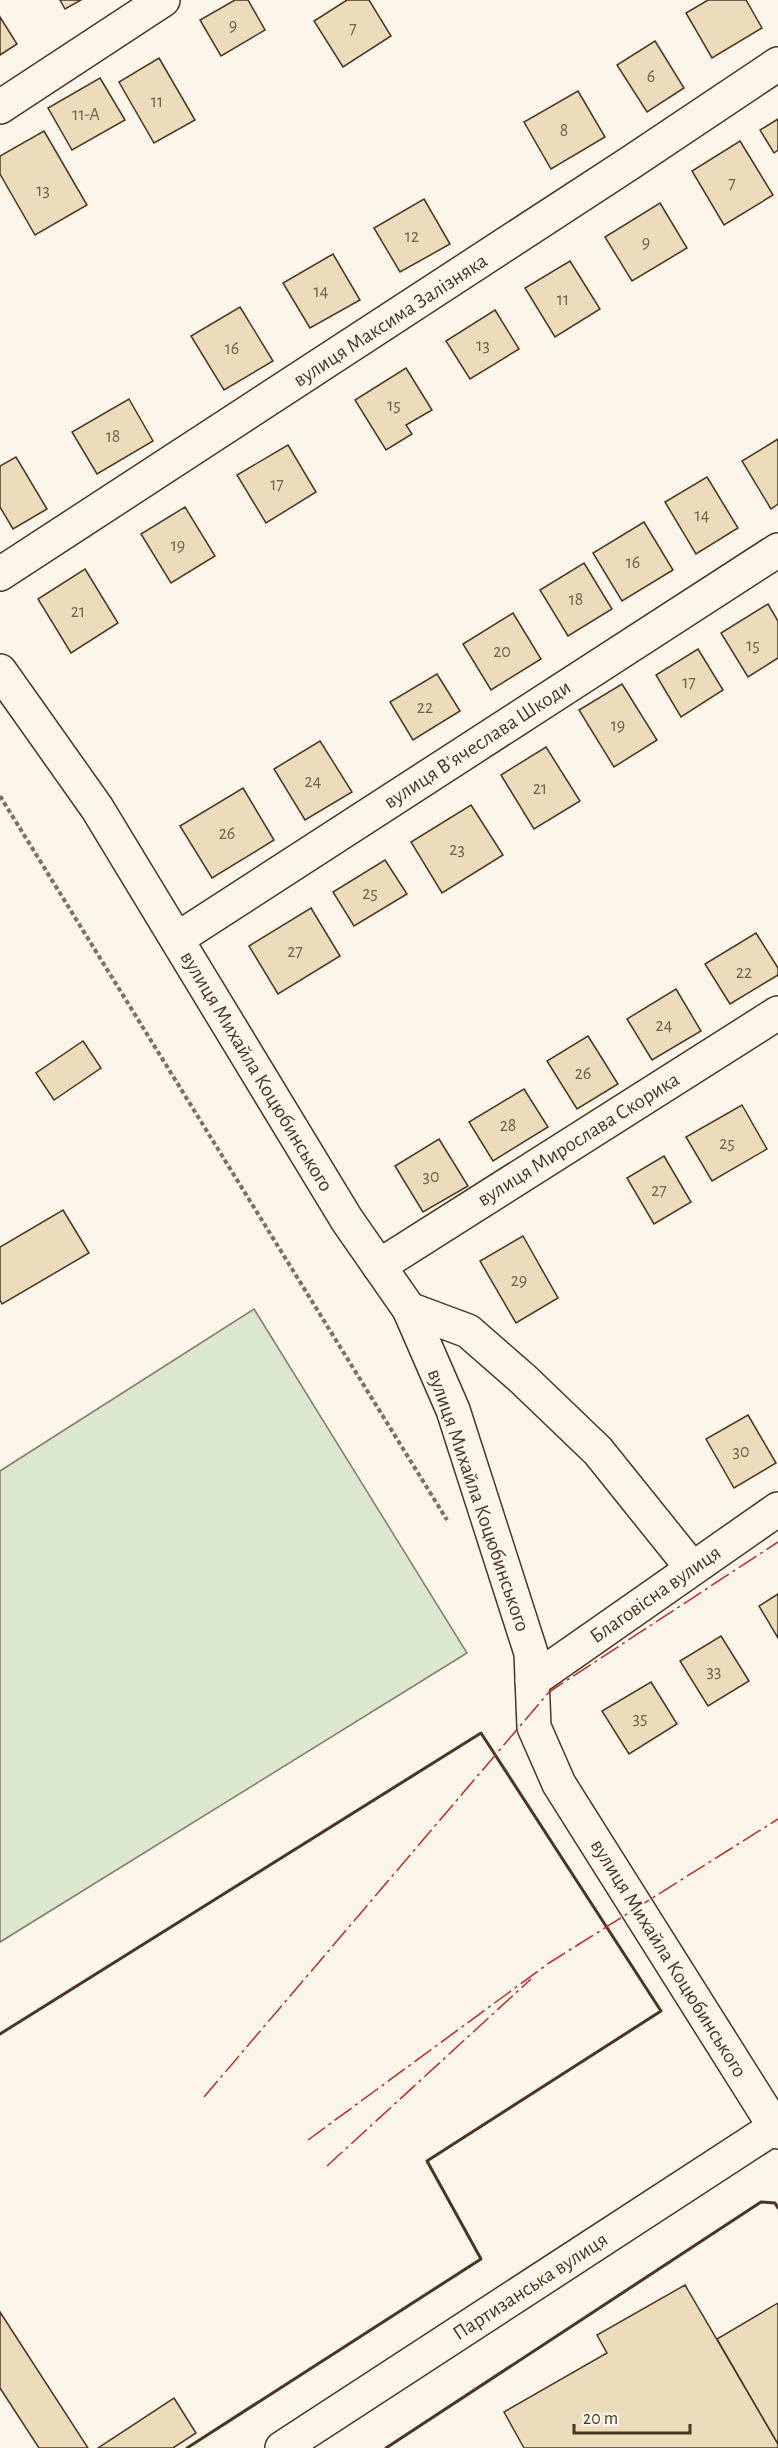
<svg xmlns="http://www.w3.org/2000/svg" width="778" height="2448" font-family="'Alegreya Sans',sans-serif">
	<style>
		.green { fill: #dce7d0; stroke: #887966; stroke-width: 1.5 }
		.building { fill: #ecdcbc; stroke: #4a3520; stroke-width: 1.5 }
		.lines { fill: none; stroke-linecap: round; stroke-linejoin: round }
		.minor-casing { stroke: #4a3520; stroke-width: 36 }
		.path { stroke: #7f6f5c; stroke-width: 4; stroke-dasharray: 4.5 3; stroke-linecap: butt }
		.minor { stroke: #fbf6e9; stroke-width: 33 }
		.wall { stroke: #4a3520; stroke-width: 3 }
		.power { stroke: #c62828; stroke-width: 1.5; stroke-dasharray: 21 4.5 3 4.5; stroke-linecap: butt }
		.labels { text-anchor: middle; stroke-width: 4.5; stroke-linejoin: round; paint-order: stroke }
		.number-label { font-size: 18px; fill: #725f47 }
		.street-label { font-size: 21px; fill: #4a3520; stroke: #fbf6e9 }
	</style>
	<rect width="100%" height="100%" fill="#fbf6e9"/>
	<!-- green -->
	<polygon class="green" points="254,1309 467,1653 0,1942 0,1471"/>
	<!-- building -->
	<g class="building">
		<polygon points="60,0 81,0 65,9"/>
		<polygon points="235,0 248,0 265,30 221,56 200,20"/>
		<polygon points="347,0 369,0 391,36 343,67 314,21"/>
		<polygon points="708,0 746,0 762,28 712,58 686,13"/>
		<polygon points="0,17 17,44 0,55"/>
		<polygon points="655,41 684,88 647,112 617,65"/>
		<polygon points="159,58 195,120 154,143 119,82"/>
		<polygon points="100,78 125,120 72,150 48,108"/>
		<polygon points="578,91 605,137 551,169 524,122"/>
		<polygon points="778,119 778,150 774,153 760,130"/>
		<polygon points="44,131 87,205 35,235 0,174 0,156"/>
		<polygon points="740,141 773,195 724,225 692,171"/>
		<polygon points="424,199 450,244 400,272 374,228"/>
		<polygon points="660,203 687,248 632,281 605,237"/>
		<polygon points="333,254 360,300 310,328 283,283"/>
		<polygon points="570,261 600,309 555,337 525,288"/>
		<polygon points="240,307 273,361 224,390 191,336"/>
		<polygon points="495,310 519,349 470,379 446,341"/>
		<polygon points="406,368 432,410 406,425 412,434 386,450 355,400"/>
		<polygon points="129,399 153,441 97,474 72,432"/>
		<polygon points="778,439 778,504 771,509 742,461"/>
		<polygon points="288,445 316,492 266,523 237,475"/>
		<polygon points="16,457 47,509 13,529 0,507 0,466"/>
		<polygon points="707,477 738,528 696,554 665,502"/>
		<polygon points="185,507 215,556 171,583 141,534"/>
		<polygon points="644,522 673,570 622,601 593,553"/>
		<polygon points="584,563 612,609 568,636 540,590"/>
		<polygon points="85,569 118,623 71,653 38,599"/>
		<polygon points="768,604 778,621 778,658 748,677 721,633"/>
		<polygon points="513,613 541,659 491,690 463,644"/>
		<polygon points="698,649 723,690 681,717 656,675"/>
		<polygon points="437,674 460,711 413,740 390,702"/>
		<polygon points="622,684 657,740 614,767 579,710"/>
		<polygon points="320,741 352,792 305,820 274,769"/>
		<polygon points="546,747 580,801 534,829 501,775"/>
		<polygon points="243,788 274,840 212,878 180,826"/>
		<polygon points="471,805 503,855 442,893 411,842"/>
		<polygon points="385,860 407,894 354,926 333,892"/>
		<polygon points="311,908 340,956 278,994 249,946"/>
		<polygon points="756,933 778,968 778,975 730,1004 705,964"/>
		<polygon points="676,989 701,1031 652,1060 627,1019"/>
		<polygon points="588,1036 618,1084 577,1109 547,1061"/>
		<polygon points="83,1041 101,1068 54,1100 36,1073"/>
		<polygon points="524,1089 548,1127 493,1161 469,1122"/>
		<polygon points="742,1105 767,1149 712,1181 686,1137"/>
		<polygon points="439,1139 468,1186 423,1212 395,1166"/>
		<polygon points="664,1156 691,1202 654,1224 627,1178"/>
		<polygon points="63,1210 89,1253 2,1304 0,1300 0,1247"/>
		<polygon points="523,1236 558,1298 516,1323 480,1261"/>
		<polygon points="748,1415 776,1463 734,1488 706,1439"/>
		<polygon points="778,1594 778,1638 759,1606"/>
		<polygon points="721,1636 749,1681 708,1706 680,1661"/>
		<polygon points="651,1682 677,1724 629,1754 602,1711"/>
		<polygon points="685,2285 778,2444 778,2448 524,2448 504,2412 607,2353 597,2335"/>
		<polygon points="778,2303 778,2444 717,2339"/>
		<polygon points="0,2312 88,2448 39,2448 0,2388"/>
		<polygon points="174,2398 196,2433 173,2448 98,2448"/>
	</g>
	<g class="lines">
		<defs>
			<g id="minor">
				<polyline points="0,107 163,0"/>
				<polyline points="0,574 630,163 778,64"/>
				<polyline points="0,671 97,808 347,1220 409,1309 453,1410 531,1653 534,1727 559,1784 778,2132"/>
				<polyline points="177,939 778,550"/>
				<polyline points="379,1266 778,1013"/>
				<polyline points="409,1309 468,1331 523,1379 598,1451 692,1568"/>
				<polyline points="532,1681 778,1509"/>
				<polyline points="282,2448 778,2125"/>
			</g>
		</defs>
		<!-- minor casing -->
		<use href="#minor" class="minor-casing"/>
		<!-- path -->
		<polyline class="path" points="0,796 447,1520"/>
		<!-- minor -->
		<use href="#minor" class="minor"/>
		<!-- wall -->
		<g class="wall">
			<polyline points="0,2034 481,1733 661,2011 427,2161 481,2259 187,2448"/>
			<polyline points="386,2448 761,2202 775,2203 778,2208"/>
		</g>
		<!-- power -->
		<g class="power">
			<polyline points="204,2097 549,1692 778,1542"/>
			<polyline points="308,2140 549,1963 778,1819"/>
			<polyline points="327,2166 531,1979"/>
		</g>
	</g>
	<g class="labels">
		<!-- number labels -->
		<g class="number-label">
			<text x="233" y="31">9</text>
			<text x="353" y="34">7</text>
			<text x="651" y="82">6</text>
			<text x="157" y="107">11</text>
			<text x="86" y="120">11-А</text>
			<text x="564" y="136">8</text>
			<text x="732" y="189">7</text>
			<text x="43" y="196">13</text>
			<text x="412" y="242">12</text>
			<text x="646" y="248">9</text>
			<text x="321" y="297">14</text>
			<text x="563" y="305">11</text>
			<text x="483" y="351">13</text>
			<text x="232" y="354">16</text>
			<text x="394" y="411">15</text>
			<text x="113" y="442">18</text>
			<text x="277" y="490">17</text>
			<text x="702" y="521">14</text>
			<text x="178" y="551">19</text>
			<text x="633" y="568">16</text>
			<text x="576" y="605">18</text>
			<text x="78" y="617">21</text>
			<text x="753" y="651">15</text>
			<text x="502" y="657">20</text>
			<text x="689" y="688">17</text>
			<text x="425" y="713">22</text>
			<text x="618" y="731">19</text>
			<text x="313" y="787">24</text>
			<text x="540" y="794">21</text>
			<text x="227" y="839">26</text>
			<text x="457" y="855">23</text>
			<text x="370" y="899">25</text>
			<text x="295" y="957">27</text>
			<text x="744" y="978">22</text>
			<text x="664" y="1031">24</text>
			<text x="583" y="1079">26</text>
			<text x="508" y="1131">28</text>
			<text x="727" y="1149">25</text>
			<text x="431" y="1182">30</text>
			<text x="659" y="1196">27</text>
			<text x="519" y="1286">29</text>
			<text x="741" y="1457">30</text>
			<text x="714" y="1677">33</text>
			<text x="640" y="1724">35</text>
		</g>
		<!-- street labels -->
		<g class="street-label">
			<text transform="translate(390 320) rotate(-33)" y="7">вулиця Максима Залізняка</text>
			<text transform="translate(477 744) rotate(-33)" y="7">вулиця Вʼячеслава Шкоди</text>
			<text transform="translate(257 1071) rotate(59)" y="7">вулиця Михайла Коцюбинського</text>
			<text transform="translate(578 1139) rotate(-32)" y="7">вулиця Мирослава Скорика</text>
			<text transform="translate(479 1500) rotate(71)" y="7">вулиця Михайла Коцюбинського</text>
			<text transform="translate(655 1594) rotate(-35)" y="7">Благовісна вулиця</text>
			<text transform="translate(669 1958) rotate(58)" y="7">вулиця Михайла Коцюбинського</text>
			<text transform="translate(530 2286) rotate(-33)" y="7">Партизанська вулиця</text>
		</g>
	</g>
	<!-- scale -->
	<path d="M574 2424v9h116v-9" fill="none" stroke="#4a3520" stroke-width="3"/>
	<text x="583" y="2424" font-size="18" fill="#4a3520" stroke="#fbf6e9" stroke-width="4.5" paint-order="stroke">20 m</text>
</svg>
